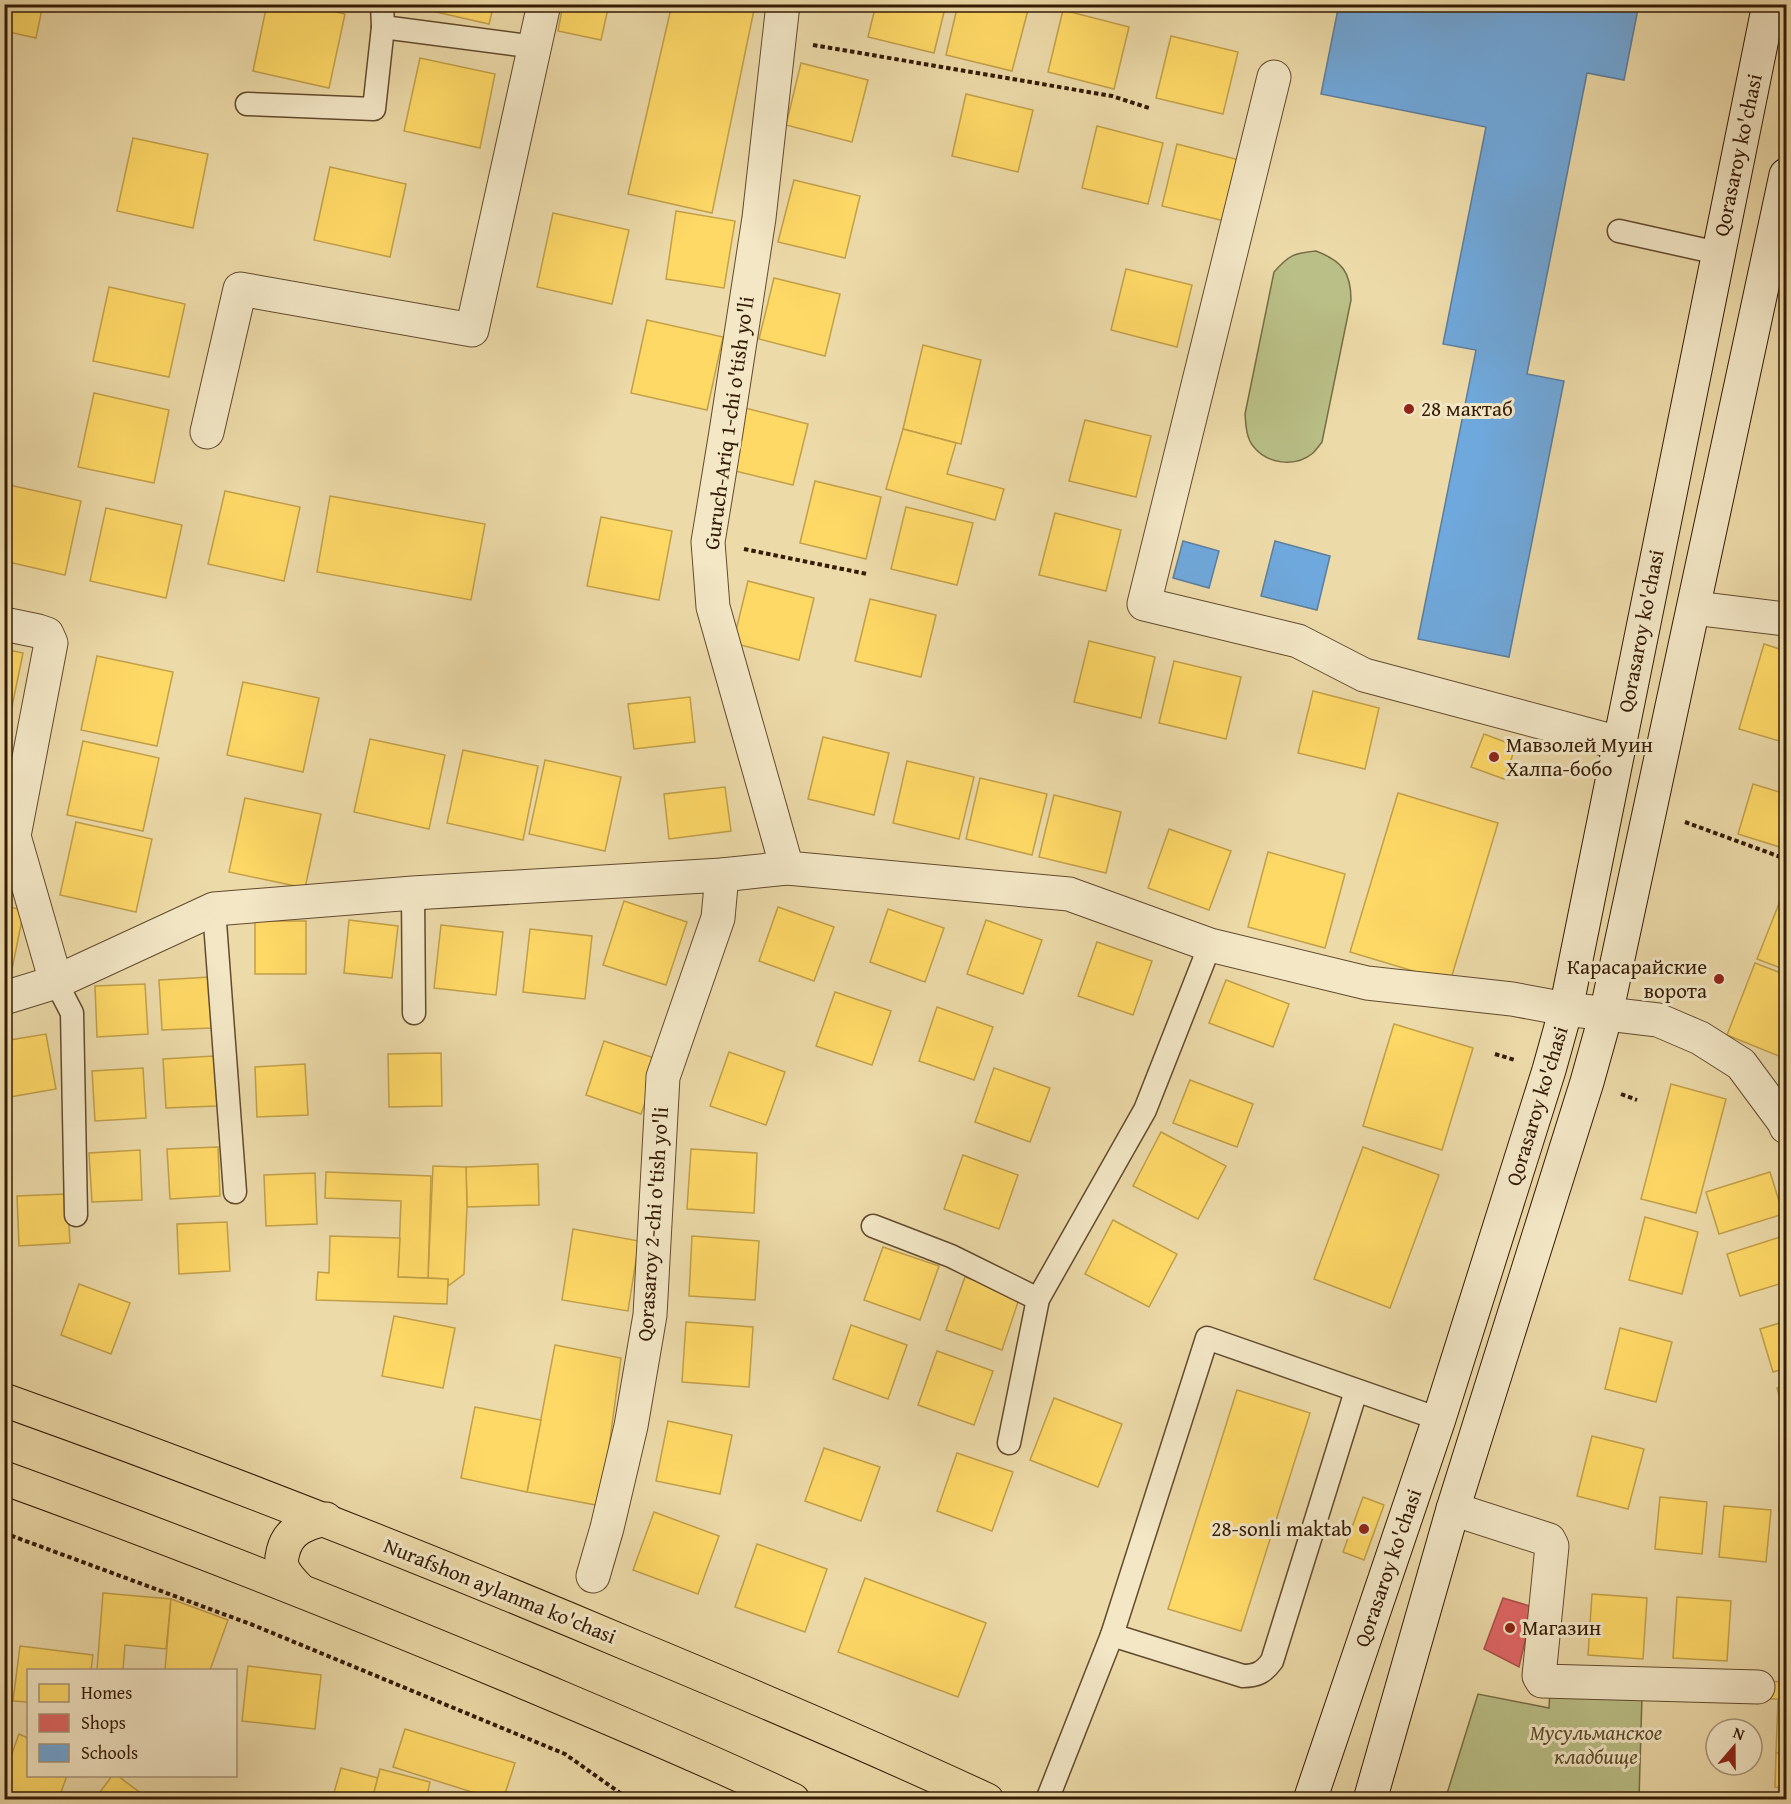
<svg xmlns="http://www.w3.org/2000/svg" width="1791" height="1804" font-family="'Gentium Book Plus',serif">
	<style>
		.green { fill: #b9bf86; stroke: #766d45; stroke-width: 1.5 }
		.homes { fill: #ffd966; stroke: #c2a049; stroke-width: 1.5 }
		.shops { fill: #e06666; stroke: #ac5049; stroke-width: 1.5 }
		.schools { fill: #6fa8dc; stroke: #5d7e9b; stroke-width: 1.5 }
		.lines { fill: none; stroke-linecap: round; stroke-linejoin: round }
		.lane-casing { stroke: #624b2d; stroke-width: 25 }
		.street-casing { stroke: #624b2d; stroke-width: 35 }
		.secondary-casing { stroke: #341b04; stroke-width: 35 }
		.primary-casing { stroke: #341b04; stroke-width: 35 }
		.path { stroke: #341b04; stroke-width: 4; stroke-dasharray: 4.5 3; stroke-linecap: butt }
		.lane { stroke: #f3e7c6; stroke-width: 22 }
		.street { stroke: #f3e7c6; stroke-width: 33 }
		.secondary { stroke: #f3e7c6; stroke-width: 33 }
		.primary { stroke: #ecdaa8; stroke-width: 33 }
		.poi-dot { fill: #8f2418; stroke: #f3e7c6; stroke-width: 2 }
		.labels { text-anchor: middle; stroke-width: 6; stroke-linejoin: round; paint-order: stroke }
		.street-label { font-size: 21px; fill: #341b04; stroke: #f3e7c6 }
		.poi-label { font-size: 21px; fill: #341b04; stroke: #f3e7c6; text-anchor: start }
		.park-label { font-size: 21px; font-style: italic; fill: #5c4c2b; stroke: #f3e7c6 }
	</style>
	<rect width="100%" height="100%" fill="#ecdaa8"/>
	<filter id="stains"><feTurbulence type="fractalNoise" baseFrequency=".00333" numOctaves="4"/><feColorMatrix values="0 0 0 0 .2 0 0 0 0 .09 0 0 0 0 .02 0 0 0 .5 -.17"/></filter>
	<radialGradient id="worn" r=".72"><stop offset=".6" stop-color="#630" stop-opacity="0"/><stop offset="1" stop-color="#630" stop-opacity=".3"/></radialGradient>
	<!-- green -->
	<g class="green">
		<path d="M1316,251C1342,261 1351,272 1351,300L1322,442C1319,446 1316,450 1313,453C1295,468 1267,464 1253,446C1246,437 1246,425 1245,414L1274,272C1289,255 1294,253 1316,251Z"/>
		<polygon points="1550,1690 1642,1696 1639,1799 1445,1800 1478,1694 1549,1708"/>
	</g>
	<!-- homes -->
	<g class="homes">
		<polygon points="4,4 43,4 36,38 4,31"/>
		<polygon points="267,4 301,4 345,14 329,88 253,71"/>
		<polygon points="415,4 494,4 489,24 414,7"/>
		<polygon points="563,4 609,4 601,40 558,31"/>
		<polygon points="672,4 755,5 712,213 628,194"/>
		<polygon points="876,4 946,4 934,53 868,37"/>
		<polygon points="958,4 1005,4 1028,10 1012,71 946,55"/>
		<polygon points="1063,10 1129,27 1114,89 1048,72"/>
		<polygon points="1171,36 1238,52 1223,114 1156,98"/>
		<polygon points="420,58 495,74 480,148 404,131"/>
		<polygon points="801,63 868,80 852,142 786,125"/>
		<polygon points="966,94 1033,110 1018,172 952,156"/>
		<polygon points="1097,126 1163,143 1148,204 1082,188"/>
		<polygon points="133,138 208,154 193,228 117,211"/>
		<polygon points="1177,144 1243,161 1229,222 1162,206"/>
		<polygon points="330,167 406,184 390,257 314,240"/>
		<polygon points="794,180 860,196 845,258 778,242"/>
		<polygon points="676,211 735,221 724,288 666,279"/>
		<polygon points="553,213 629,230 612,304 537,287"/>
		<polygon points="1126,269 1192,285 1177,347 1111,330"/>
		<polygon points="774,278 840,294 825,356 759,339"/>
		<polygon points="109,287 185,304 169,377 93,361"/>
		<polygon points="647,320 723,337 707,410 631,393"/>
		<polygon points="923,345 981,360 961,444 903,429"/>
		<polygon points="94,393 169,410 154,483 78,467"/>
		<polygon points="741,407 808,424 793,485 727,469"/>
		<polygon points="1085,420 1151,436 1136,497 1069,481"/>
		<polygon points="903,429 956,443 947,474 1004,489 995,520 886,489"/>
		<polygon points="815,481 881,497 866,559 800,543"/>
		<polygon points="5,484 81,501 65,575 4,561"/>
		<polygon points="225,491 300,507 284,581 208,564"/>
		<polygon points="330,496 485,524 471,600 317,572"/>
		<polygon points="906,507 973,523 957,585 891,569"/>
		<polygon points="106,508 182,525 166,598 90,581"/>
		<polygon points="1055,513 1121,530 1106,591 1039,575"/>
		<polygon points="601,517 672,531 659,600 587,586"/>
		<polygon points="748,581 814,598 799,660 733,643"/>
		<polygon points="870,599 936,615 921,677 855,661"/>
		<polygon points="1089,641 1155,657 1141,718 1074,702"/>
		<polygon points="1764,644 1786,651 1786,743 1739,729"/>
		<polygon points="4,649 23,653 8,726 4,725"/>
		<polygon points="97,656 173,672 157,746 81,730"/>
		<polygon points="1174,661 1241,677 1226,739 1159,723"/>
		<polygon points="243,682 319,698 303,772 227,755"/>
		<polygon points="1313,691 1379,708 1365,769 1298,753"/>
		<polygon points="690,697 695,742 634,749 628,704"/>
		<polygon points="1484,734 1516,746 1504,779 1471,767"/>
		<polygon points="823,737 889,753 874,815 808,799"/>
		<polygon points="370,739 445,755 429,829 354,812"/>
		<polygon points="83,741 159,758 143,831 67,815"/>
		<polygon points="463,750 538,766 523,840 447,823"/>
		<polygon points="545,760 621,777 605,851 529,834"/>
		<polygon points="907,761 974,777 959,839 893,823"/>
		<polygon points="980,778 1047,794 1032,855 966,839"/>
		<polygon points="1753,784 1786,794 1786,849 1738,834"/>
		<polygon points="725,787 731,831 669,839 664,794"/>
		<polygon points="1398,793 1498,823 1450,982 1350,952"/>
		<polygon points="1054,795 1121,812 1106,873 1039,857"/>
		<polygon points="245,798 321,814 305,888 229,872"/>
		<polygon points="76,822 152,839 136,912 60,895"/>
		<polygon points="1169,829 1231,851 1209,910 1148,888"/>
		<polygon points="1268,852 1345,874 1325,948 1248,927"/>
		<polygon points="1786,886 1786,970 1757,959"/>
		<polygon points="624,901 687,922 666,985 603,965"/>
		<polygon points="4,906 24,910 9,984 4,983"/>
		<polygon points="778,907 834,927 814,981 759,961"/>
		<polygon points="888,909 944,928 925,982 870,962"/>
		<polygon points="349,920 398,926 392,978 344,973"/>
		<polygon points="986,920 1042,940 1023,994 967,974"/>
		<rect x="255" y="921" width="51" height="53"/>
		<polygon points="441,925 503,932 496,995 434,988"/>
		<polygon points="530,929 592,936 585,999 523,992"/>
		<polygon points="1097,942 1152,961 1133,1015 1078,996"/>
		<polygon points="1755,963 1786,975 1786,1059 1727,1035"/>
		<polygon points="210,977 212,1028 162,1030 159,980"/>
		<polygon points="1226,980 1289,1004 1273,1047 1209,1023"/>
		<polygon points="145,984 148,1034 97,1037 95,986"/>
		<polygon points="835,992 891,1011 872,1065 816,1046"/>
		<polygon points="937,1007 993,1027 974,1080 919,1061"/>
		<polygon points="1394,1024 1473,1048 1442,1150 1363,1126"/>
		<polygon points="46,1034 56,1089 4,1098 4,1041"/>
		<polygon points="604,1041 660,1060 641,1114 586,1095"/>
		<polygon points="729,1052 785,1072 766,1125 710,1106"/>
		<polygon points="441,1053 442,1106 389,1107 388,1054"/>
		<polygon points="214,1056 217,1106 166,1108 163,1059"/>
		<polygon points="305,1064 308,1115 257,1117 255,1067"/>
		<polygon points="143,1068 146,1118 95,1121 92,1071"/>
		<polygon points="994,1068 1050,1088 1030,1142 975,1122"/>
		<polygon points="1190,1080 1253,1104 1237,1147 1173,1123"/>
		<polygon points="1671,1084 1726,1099 1696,1213 1641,1199"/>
		<polygon points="1161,1132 1226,1166 1198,1219 1133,1186"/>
		<polygon points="218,1147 220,1196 170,1199 167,1149"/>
		<polygon points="1363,1147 1439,1175 1390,1308 1314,1279"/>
		<polygon points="691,1149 757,1153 754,1213 687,1209"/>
		<polygon points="140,1150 142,1200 92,1202 89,1153"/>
		<polygon points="963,1155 1018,1175 999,1229 944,1209"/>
		<polygon points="538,1164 539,1205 467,1207 466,1167"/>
		<polygon points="433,1166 466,1167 467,1207 464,1274 448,1286 448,1279 428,1278"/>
		<polygon points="326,1172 431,1176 428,1278 398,1277 401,1201 325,1198"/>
		<polygon points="1770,1172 1783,1214 1719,1234 1706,1192"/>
		<polygon points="315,1173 317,1224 266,1226 264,1175"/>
		<polygon points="67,1194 70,1243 19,1246 17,1196"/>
		<polygon points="1645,1217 1698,1232 1682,1294 1629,1280"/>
		<polygon points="1113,1220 1177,1254 1149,1307 1085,1274"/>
		<polygon points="227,1222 230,1271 179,1274 177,1224"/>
		<polygon points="573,1229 639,1241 628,1311 562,1300"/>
		<polygon points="1786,1235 1786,1282 1740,1296 1727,1254"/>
		<polygon points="330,1236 400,1238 398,1277 448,1279 447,1304 316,1300 318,1272 329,1273"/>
		<polygon points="692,1236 759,1241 755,1300 689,1296"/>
		<polygon points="883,1247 939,1266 920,1320 864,1300"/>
		<polygon points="965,1277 1020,1296 1002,1350 946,1330"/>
		<polygon points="79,1284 130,1303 111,1354 61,1335"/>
		<polygon points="394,1316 455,1328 443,1388 382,1376"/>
		<polygon points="1786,1321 1786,1368 1773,1372 1760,1329"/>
		<polygon points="686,1322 753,1327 749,1387 682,1382"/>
		<polygon points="851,1325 907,1345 888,1399 833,1379"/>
		<polygon points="1620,1328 1672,1342 1656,1402 1605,1389"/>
		<polygon points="555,1345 621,1358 601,1506 527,1492"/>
		<polygon points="937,1351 993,1371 974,1425 918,1405"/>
		<polygon points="1786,1385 1786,1418 1777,1388"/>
		<polygon points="1237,1390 1310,1413 1241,1631 1168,1609"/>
		<polygon points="1054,1398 1122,1424 1098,1487 1030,1460"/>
		<polygon points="475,1407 541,1420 527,1492 461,1478"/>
		<polygon points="668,1421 732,1435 720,1494 656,1481"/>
		<polygon points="1592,1436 1644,1449 1628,1509 1577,1496"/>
		<polygon points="824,1448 880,1467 861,1521 805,1501"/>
		<polygon points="957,1453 1013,1472 992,1531 937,1511"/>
		<polygon points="1784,1458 1786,1458 1786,1510 1779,1510"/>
		<polygon points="1363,1497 1384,1505 1364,1560 1343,1552"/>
		<polygon points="1660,1497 1707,1502 1702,1554 1655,1549"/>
		<polygon points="1724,1506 1771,1510 1766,1562 1719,1557"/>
		<polygon points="654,1512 719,1536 698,1594 633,1570"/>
		<polygon points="757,1544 827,1569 805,1632 735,1607"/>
		<polygon points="865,1578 986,1623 958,1697 838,1652"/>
		<polygon points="103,1593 171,1599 166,1649 125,1645 123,1670 97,1670"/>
		<polygon points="1592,1594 1647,1598 1643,1659 1588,1655"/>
		<polygon points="1677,1597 1731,1601 1727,1661 1673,1658"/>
		<polygon points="171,1599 228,1620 210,1670 165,1670"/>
		<polygon points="20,1646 93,1655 91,1670 28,1670 28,1702 13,1701"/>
		<polygon points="248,1666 321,1675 315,1729 242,1721"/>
		<polygon points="1761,1681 1786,1682 1786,1753 1776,1753 1778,1699 1760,1699"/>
		<polygon points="405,1729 515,1763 503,1800 497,1800 393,1767"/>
		<polygon points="19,1734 28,1738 28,1776 67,1776 58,1800 22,1800 4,1793 4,1775"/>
		<polygon points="1776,1753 1786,1753 1786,1788 1775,1787"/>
		<polygon points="341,1768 378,1778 372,1800 332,1800"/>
		<polygon points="380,1769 430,1782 426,1800 372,1800"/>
		<polygon points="112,1776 118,1776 150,1800 94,1800"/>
	</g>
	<!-- shops -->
	<polygon class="shops" points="1503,1598 1533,1607 1519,1667 1484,1649"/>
	<!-- schools -->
	<g class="schools">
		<polygon points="1339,4 1639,4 1624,80 1587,73 1556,230 1527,374 1564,381 1509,657 1418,639 1476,350 1443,344 1486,127 1321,94"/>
		<polygon points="1183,541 1219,551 1209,588 1173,578"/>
		<polygon points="1275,541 1330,556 1317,610 1261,596"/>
	</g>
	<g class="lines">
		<defs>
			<g id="lane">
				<polyline points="382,4 383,27"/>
				<polyline points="247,104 374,109 383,27 535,47"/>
				<polyline points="1619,231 1718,253"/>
				<polyline points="413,893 414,1013"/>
				<polyline points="214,909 235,1192"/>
				<polyline points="56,982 72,1013 76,1215"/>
				<polyline points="873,1226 951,1256 1038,1299"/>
				<polyline points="1009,1443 1038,1299 1145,1110 1210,945"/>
				<path d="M1112,1635L1243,1676C1257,1676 1264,1672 1272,1661L1356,1391"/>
				<polyline points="1047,1800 1112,1635 1207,1338 1439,1419"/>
			</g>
			<g id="street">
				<polyline points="783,4 759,218 726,432 708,542 713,607 787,868"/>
				<polyline points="1274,77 1144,604 1298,641 1364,675 1619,743"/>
				<polyline points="207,432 240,289 472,330 544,4"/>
				<polyline points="1694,608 1786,619"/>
				<polyline points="4,624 38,631 47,634 51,643 14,836 56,982"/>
				<polyline points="4,998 56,982 214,909 413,893 722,875 787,868 1069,894 1210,945 1367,983 1512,999 1566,1009 1658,1020 1700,1038 1741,1064 1784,1122 1786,1127"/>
				<polyline points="1453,1509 1549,1540 1552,1546 1539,1676 1542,1681 1758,1687"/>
				<polyline points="593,1576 607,1528 631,1426 650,1315 663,1077 718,918 722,875"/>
			</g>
			<g id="secondary">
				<polyline points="1310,1800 1439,1419 1549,1070 1566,1009 1769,4"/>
				<polyline points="1370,1800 1453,1509 1587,1082 1606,1014 1786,175"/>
			</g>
			<g id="primary">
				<path d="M4,1400C217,1476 427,1559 635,1647C753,1696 871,1746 987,1800"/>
				<path d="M4,1478C178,1541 349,1609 519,1680C611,1719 703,1757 793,1800"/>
				<path d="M299,1589C293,1583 285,1575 282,1566C281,1562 282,1556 283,1552C288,1530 306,1523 326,1519"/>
			</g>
		</defs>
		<!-- lane casing -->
		<use href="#lane" class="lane-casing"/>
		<!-- street casing -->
		<use href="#street" class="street-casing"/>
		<!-- secondary casing -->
		<use href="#secondary" class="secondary-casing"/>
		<!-- primary casing -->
		<use href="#primary" class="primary-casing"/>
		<!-- path -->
		<g class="path">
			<polyline points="813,45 1112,96 1149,108"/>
			<polyline points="744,549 867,574"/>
			<polyline points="1685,822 1786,859"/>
			<polyline points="1495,1054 1515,1060"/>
			<polyline points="1621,1094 1637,1100"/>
			<polyline points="4,1533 253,1625 565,1754 630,1800"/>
		</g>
		<!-- lane -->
		<use href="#lane" class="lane"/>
		<!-- street -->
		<use href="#street" class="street"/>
		<!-- secondary -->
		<use href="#secondary" class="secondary"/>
		<!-- primary -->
		<use href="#primary" class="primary"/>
	</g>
	<!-- markers -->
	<g class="poi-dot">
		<circle cx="1409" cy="409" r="6"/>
		<circle cx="1494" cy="757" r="6"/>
		<circle cx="1719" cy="979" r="6"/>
		<circle cx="1364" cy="1529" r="6"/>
		<circle cx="1510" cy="1628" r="6"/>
	</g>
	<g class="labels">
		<!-- street labels -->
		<g class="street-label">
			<text transform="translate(1738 155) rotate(-78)" y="7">Qorasaroy ko'chasi</text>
			<text transform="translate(729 423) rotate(-82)" y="7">Guruch-Ariq 1-chi o'tish yo'li</text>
			<text transform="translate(1641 631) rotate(-79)" y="7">Qorasaroy ko'chasi</text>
			<text transform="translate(1537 1106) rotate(-73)" y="7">Qorasaroy ko'chasi</text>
			<text transform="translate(653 1224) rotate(-86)" y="7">Qorasaroy 2-chi o'tish yo'li</text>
			<text transform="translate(1388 1568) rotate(-71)" y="7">Qorasaroy ko'chasi</text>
			<text transform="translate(500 1591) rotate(22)" y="7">Nurafshon aylanma ko'chasi</text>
		</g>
		<!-- poi labels -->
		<g class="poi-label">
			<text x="1421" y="416">28 мактаб</text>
			<text x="1506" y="752">Мавзолей Муин<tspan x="1506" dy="24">Халпа-бобо</tspan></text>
			<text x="1707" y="974" text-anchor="end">Карасарайские<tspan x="1707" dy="24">ворота</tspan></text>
			<text x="1352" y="1536" text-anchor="end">28-sonli maktab</text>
			<text x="1522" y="1635">Магазин</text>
		</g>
		<!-- park labels -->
		<g class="park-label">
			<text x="1596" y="1740">Мусульманское<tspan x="1596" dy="24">кладбище</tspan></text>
		</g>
	</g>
	<!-- margin -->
	<rect width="1791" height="1804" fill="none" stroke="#ecdaa8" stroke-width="24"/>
	<rect x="6" y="6" width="1779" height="1792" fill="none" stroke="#341b04" stroke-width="3"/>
	<rect x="12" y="12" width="1767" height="1780" fill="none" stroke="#341b04" stroke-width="1.5"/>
	<!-- legend -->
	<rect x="27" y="1669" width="210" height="108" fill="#f3e7c6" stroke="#a79578" stroke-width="1.5"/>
	<rect x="39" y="1684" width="30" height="18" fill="#ffd966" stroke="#a79578" stroke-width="1.5"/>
	<text x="81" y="1699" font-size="18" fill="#341b04">Homes</text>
	<rect x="39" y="1714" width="30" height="18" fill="#e06666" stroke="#a79578" stroke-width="1.5"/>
	<text x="81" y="1729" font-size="18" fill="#341b04">Shops</text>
	<rect x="39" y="1744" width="30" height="18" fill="#6fa8dc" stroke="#a79578" stroke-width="1.5"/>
	<text x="81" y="1759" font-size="18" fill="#341b04">Schools</text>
	<!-- north arrow -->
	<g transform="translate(1734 1747) rotate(20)"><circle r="28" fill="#f3e7c6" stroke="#a79578" stroke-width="1.5"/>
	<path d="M0-4.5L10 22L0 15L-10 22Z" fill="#8f2418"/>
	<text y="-9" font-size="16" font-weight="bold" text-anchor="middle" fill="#341b04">N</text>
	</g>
	<rect width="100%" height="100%" filter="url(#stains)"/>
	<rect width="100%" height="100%" fill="url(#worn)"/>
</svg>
